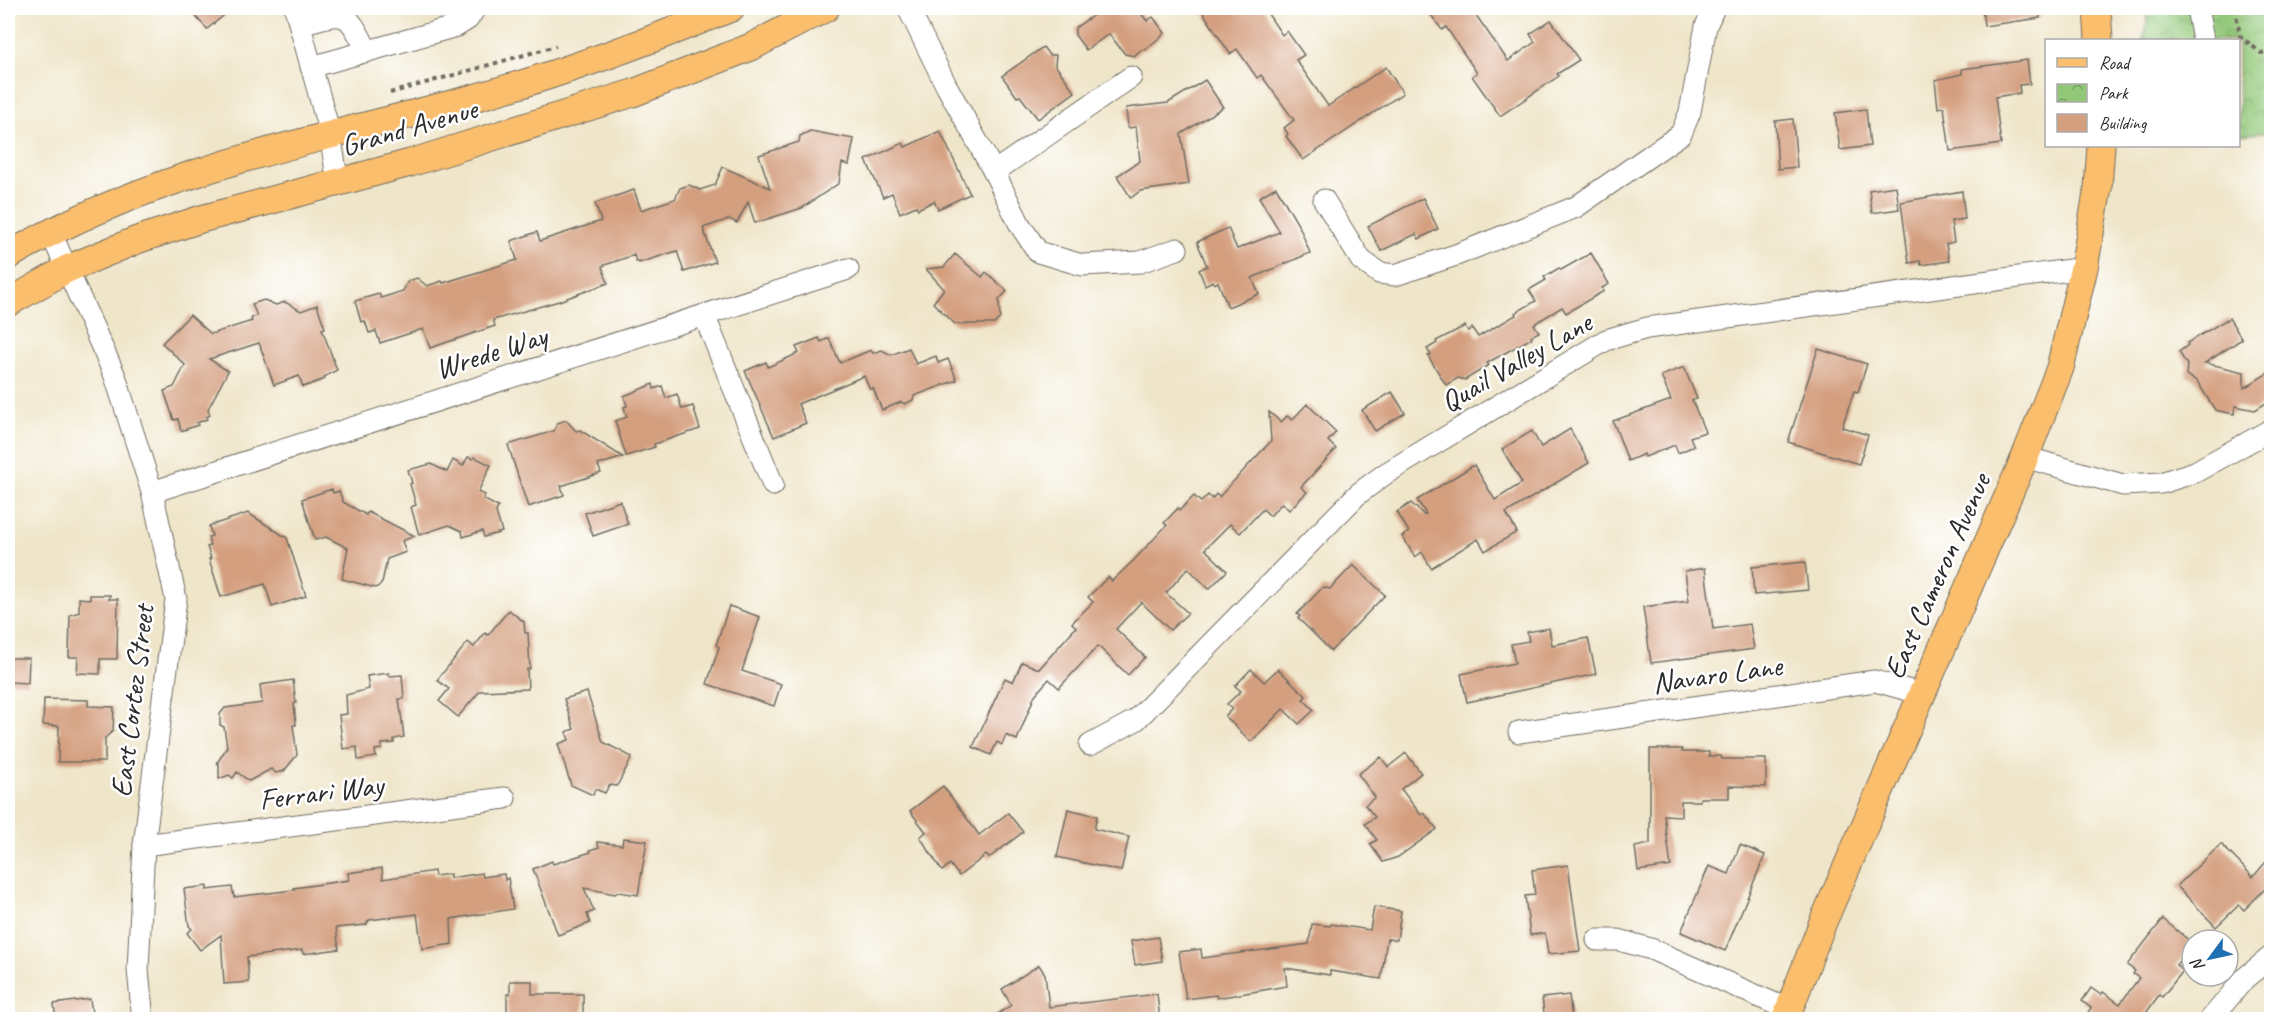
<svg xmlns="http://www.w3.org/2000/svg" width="2279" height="1027" font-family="Caveat,sans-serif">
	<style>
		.park { fill: url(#park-crowns); stroke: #5e7952; stroke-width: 1.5 }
		.building { fill: #d49f7f }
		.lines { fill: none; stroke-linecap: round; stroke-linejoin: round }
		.minor-casing { stroke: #706c62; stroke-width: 23 }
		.major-casing { stroke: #706c62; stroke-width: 29 }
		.path { stroke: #706c62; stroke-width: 4; stroke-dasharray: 4.5 4.5; stroke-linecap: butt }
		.minor { stroke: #fff; stroke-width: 21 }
		.major { stroke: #fabe6d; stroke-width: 27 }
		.labels { text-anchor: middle; stroke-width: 5; stroke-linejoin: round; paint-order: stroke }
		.street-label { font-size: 30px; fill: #2b2b2b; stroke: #fff }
	</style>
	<defs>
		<pattern id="park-crowns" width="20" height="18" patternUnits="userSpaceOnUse" patternTransform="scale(1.5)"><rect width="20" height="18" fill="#92c778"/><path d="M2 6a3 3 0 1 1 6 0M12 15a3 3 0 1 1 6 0" fill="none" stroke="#77a263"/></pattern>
	</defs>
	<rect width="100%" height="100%" fill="#fff"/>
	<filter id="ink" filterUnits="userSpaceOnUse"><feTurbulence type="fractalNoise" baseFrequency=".0167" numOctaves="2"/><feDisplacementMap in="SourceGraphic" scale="12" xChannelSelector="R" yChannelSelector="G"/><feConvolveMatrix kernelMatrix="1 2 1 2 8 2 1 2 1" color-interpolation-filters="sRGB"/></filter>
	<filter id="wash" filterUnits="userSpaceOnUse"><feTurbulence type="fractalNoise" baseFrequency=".008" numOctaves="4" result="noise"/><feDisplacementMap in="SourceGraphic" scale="24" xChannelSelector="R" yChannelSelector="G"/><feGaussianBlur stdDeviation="1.35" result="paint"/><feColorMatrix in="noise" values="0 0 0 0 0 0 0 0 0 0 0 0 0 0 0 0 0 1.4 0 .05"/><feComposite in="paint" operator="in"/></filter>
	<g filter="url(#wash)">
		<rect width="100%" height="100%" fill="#efe5c9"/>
		<!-- park -->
		<polygon class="park" points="2145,8 2271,8 2271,132 2239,135 2238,40 2143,40 2147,22"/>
		<g id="blocks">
			<!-- building -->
			<g class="building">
				<polygon points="188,8 233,8 207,29"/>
				<polygon points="1104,8 1137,8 1147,21 1153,17 1165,33 1145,50 1141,50 1134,56 1125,54 1109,34 1086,50 1075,35 1075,28"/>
				<polygon points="1200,8 1264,8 1282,35 1287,31 1304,55 1296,60 1328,106 1386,67 1403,93 1303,160 1286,136 1288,134 1284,128 1294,120 1261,75 1257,78 1237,49 1230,54"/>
				<polygon points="1426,8 1471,8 1508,61 1535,42 1530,34 1551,20 1579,60 1557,74 1559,76 1500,116 1472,76 1477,73 1446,27 1442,30"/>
				<polygon points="1982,8 2040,8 2040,18 1984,26"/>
				<polygon points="1043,47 1049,55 1056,55 1055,65 1075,92 1038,119 1020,96 1017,97 1002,76"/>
				<polygon points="2027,60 2030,84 2019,85 2020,93 1995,97 2001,144 1950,151 1944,107 1938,108 1935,80 1962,74 1962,69"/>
				<polygon points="1205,80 1223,107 1181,134 1189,184 1140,191 1131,198 1117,176 1140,161 1136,127 1128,128 1126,108 1168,103"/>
				<polygon points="1866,109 1870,146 1840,150 1835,113"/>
				<polygon points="1793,119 1797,167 1778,169 1775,121"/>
				<polygon points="810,131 854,139 849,165 842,163 839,183 802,208 755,223 748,202 737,223 729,219 703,228 715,262 684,272 677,251 639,263 639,261 636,262 634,255 602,266 608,283 559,301 493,320 495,326 430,348 423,329 380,343 376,331 369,333 365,321 361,322 355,301 379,294 381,298 403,291 408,281 417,278 427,286 442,281 443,283 517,260 511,241 537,232 540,241 601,221 595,203 634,190 641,210 675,199 680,188 689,185 700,190 715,185 723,167 770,188 759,155 799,142 800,136"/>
				<polygon points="940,131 970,194 938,209 934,201 918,209 916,206 900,213 892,193 883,197 866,160 903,143 905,147"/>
				<polygon points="1896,186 1899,209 1872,213 1869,190"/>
				<polygon points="1276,187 1300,228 1310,253 1252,278 1259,294 1228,307 1218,282 1215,284 1213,281 1205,285 1199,270 1207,266 1197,242 1228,228 1237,249 1280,232 1259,197"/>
				<polygon points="1962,191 1965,219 1951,221 1954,242 1946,244 1949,261 1921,265 1920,261 1909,263 1901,202"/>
				<polygon points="1423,198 1438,229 1419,239 1416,234 1381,251 1368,226"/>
				<polygon points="1591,253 1609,284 1602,288 1604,291 1566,313 1562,307 1534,324 1539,332 1531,336 1532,338 1487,363 1489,365 1465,380 1458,378 1446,385 1428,356 1431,355 1427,349 1437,343 1436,341 1465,326 1468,331 1472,328 1478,337 1516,315 1515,313 1536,301 1529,290 1546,280 1544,277 1559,268 1561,270"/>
				<polygon points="955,254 982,277 986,272 1007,291 999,300 1000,318 994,324 955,324 933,303 944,289 926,269 944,267"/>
				<polygon points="264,300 276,305 285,302 301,311 317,305 325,328 322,329 337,370 324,377 325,379 303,387 299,376 274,385 259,343 209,359 228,371 226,375 208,409 210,415 206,417 207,419 197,423 198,425 181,431 178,419 174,420 164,391 174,387 185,365 162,343 190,315 211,334 252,321 251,318 257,316 252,304"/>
				<polygon points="2229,318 2242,339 2205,363 2244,372 2244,388 2271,371 2271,400 2255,410 2235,406 2234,414 2215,410 2197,381 2186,375 2187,365 2179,352 2188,345 2187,343"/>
				<polygon points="819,338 821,342 829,338 840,363 871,350 873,353 882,350 891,355 909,348 916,364 936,356 938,363 948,359 957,380 914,396 913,400 905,404 901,402 882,410 873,388 870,390 864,376 798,404 806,423 774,437 745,371 766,362 768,367 799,353 796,347"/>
				<polygon points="1818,349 1867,364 1858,392 1854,391 1842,427 1868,435 1859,464 1788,442"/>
				<polygon points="1684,367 1697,399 1692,400 1705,432 1690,437 1694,446 1678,453 1675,445 1645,457 1644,454 1628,461 1613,421 1671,400 1661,376"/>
				<polygon points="653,384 654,389 662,386 666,398 677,394 682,409 693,406 700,429 654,444 655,447 626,456 615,421 627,417 624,407 627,406 624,396"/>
				<polygon points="1392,392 1405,413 1375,431 1362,410"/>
				<polygon points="1307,404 1336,432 1328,441 1336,449 1301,487 1307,492 1289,510 1282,503 1270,516 1263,509 1240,533 1230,524 1205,549 1227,571 1209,589 1188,568 1166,593 1188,613 1170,630 1141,602 1116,629 1145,657 1128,675 1098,646 1059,688 1049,679 1035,695 1017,740 1006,735 1002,745 997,742 991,755 973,747 1005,678 1013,682 1022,662 1039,669 1076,627 1072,623 1093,602 1088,597 1108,577 1112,581 1134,560 1167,525 1164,523 1178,508 1180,510 1194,496 1201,502 1208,495 1212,499 1216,494 1219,497 1271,441 1269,412 1281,422 1287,416 1292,420"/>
				<polygon points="566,420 576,431 580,430 623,457 598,465 601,473 561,486 564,495 528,507 508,445 554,431 557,423"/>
				<polygon points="1570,429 1589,463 1506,513 1517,532 1485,551 1478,539 1431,568 1422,552 1415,557 1402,536 1409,532 1397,512 1411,503 1424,515 1426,514 1417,500 1474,465 1495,500 1522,483 1502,449 1532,431 1541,447"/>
				<polygon points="468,457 473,459 474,457 491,465 478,492 485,495 483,499 498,507 496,512 502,532 484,537 482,531 463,537 462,531 449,525 419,535 411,507 416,505 410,484 412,483 408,470 431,464 447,472 453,460 463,466"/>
				<polygon points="332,489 333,493 339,491 343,502 366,515 368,512 415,536 402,541 406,552 387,559 382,583 376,588 342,579 348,548 326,537 315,540 302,499"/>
				<polygon points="620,501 628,524 593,536 585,513"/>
				<polygon points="248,513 287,538 306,596 272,607 265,584 221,597 209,559 211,558 207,547 210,546 208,537 212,536 209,526"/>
				<polygon points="1805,562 1808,590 1754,595 1752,567"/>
				<polygon points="1353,565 1385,595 1331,651 1298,618 1300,616 1297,614 1323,587 1330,589"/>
				<polygon points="1705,568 1713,629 1750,624 1754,649 1651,663 1643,607 1689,601 1685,571"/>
				<polygon points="90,595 110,595 109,599 118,599 117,659 100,659 100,674 77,673 78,657 69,657 70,615 79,612 79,598 90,599"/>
				<polygon points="729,606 760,617 742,671 781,684 774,706 707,684 719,647 716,645"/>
				<polygon points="509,610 524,622 525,633 528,633 530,669 527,669 528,689 480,691 458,717 439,701 449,689 437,680 468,642 474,647 485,633 488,635"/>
				<polygon points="1549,628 1552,645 1588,638 1596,674 1467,702 1461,674 1515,663 1511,644 1529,641 1527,632"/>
				<polygon points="8,658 29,658 28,683 8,682"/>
				<polygon points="1251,669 1264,682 1278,669 1306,696 1303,699 1314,710 1299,724 1283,709 1251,742 1225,716 1232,709 1227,704 1241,691 1235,686"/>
				<polygon points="389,673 389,676 402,675 404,699 399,699 404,737 394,739 394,743 382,744 382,749 375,750 376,757 358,760 357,747 343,749 339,715 347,714 346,695 369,689 367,676"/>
				<polygon points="293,680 296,703 294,704 296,725 293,725 297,755 284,771 276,773 271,769 249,781 237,772 233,778 229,775 219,779 219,764 217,763 227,747 224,727 220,725 220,714 225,708 262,703 260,685"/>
				<polygon points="587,692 603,742 632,757 617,786 609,785 605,793 595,789 593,795 571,785 558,744 569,740 566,732 574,729 564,699"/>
				<polygon points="44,699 88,700 88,706 114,707 113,731 105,738 105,762 58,762 59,726 43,725"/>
				<polygon points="1650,749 1682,749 1682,752 1709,752 1709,756 1721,756 1722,759 1766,759 1766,787 1729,786 1729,798 1700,798 1700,801 1681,801 1681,816 1664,815 1671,866 1638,871 1635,847 1650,844"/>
				<polygon points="1406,753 1421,773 1401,789 1421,815 1424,813 1437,829 1398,857 1383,862 1370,844 1377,840 1365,824 1375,817 1365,805 1375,797 1358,774 1381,757 1388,767"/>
				<polygon points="943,786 979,835 1008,813 1023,832 989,858 986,855 959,876 950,864 942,871 920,837 926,832 910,811"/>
				<polygon points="1068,809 1097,816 1094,829 1129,837 1121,871 1057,857"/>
				<polygon points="623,838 647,841 638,895 618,892 615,894 584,888 594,911 587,914 590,923 558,935 533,869 552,861 553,864 591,852 590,850 599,847 597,842 622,845"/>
				<polygon points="2221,844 2253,877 2271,856 2271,883 2244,910 2239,905 2216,927 2177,886"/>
				<polygon points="1740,845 1765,855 1725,951 1681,932 1709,866 1729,874"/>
				<polygon points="1568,865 1580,951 1548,954 1545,933 1530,935 1525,896 1535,895 1532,870"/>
				<polygon points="382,868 383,879 434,871 435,876 450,874 450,878 482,873 483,877 504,874 505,880 508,878 513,909 451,919 452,944 422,949 417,914 369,920 366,925 336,928 339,949 303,954 302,950 247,957 249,982 224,984 221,935 200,950 187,933 192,929 189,926 184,889 207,886 207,890 232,887 234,897 294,890 294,888 349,880 348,873"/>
				<polygon points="1374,907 1401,911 1397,940 1387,939 1381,979 1330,971 1330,975 1285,968 1287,986 1217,998 1216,995 1186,999 1179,952 1201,949 1202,958 1309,944 1312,924 1330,926 1331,924 1370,930"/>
				<polygon points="2163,919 2192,943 2192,946 2176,965 2183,971 2162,997 2159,995 2141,1020 2083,1020 2091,1008 2082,1001 2091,988 2101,995 2103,992 2120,1004 2139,978 2133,974 2135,971 2127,965"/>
				<polygon points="1158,937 1162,961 1135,965 1131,941"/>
				<polygon points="1039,965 1045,974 1049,1007 1157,994 1160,1020 989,1020 1011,1005 1002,989"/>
				<polygon points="510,981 532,981 532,994 583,994 583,1015 546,1015 547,1020 507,1020 507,994 510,994"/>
				<polygon points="1569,995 1572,1020 1545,1020 1542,998"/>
				<polygon points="90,999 93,1020 56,1020 54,1004"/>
			</g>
		</g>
	</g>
	<g filter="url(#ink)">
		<use href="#blocks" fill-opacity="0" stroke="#706c62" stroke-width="1.5"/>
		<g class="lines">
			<defs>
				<g id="minor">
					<polyline points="295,8 330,134 338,183"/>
					<polyline points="908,8 946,85 994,172 1020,225 1038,252 1082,265 1140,262 1177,249"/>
					<polyline points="2197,8 2203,40"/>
					<path d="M300,24C345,12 346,7 367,51"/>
					<polyline points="311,67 457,26 468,19 475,8"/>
					<polyline points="994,172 1131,77"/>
					<polyline points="1324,200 1361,260 1379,273 1395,275 1456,255 1576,207 1681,134 1690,112 1706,26 1714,8"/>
					<polyline points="50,231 115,376 152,492 176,599 144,845 138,970 143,1020"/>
					<polyline points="704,315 773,485"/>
					<polyline points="2025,457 2123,485 2161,483 2195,472 2272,429"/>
					<polyline points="152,492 848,269"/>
					<polyline points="1519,732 1875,681 1922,694"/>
					<polyline points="1090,745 1136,720 1358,494 1385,474 1606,340 1647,328 2084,268"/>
					<polyline points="144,845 505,798"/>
					<polyline points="1597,940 1619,940 1651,949 1789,1010"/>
					<polyline points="2210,1020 2245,978 2272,956"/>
				</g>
				<g id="major">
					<polyline points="2097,8 2099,40"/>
					<path d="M8,256C149,172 313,141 470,99C559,75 646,42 731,8"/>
					<polyline points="8,303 67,269 137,240 201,219 410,163 633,93 751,47 826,8"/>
					<polyline points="1785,1020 1823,922 2025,457 2060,368 2084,268 2098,188 2101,146"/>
				</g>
			</defs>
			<!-- minor casing -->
			<use href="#minor" class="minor-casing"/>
			<!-- major casing -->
			<use href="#major" class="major-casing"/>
			<!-- path -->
			<g class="path">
				<polyline points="2235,8 2240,36 2261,53 2272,51"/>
				<polyline points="390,93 556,46"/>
			</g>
			<!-- minor -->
			<use href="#minor" class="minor"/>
			<!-- major -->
			<use href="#major" class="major"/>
		</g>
	</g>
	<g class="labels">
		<!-- street labels -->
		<g class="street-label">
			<text transform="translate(409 127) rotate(-16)" y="10">Grand Avenue</text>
			<text transform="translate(491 352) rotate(-18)" y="10">Wrede Way</text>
			<text transform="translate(1516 362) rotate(-30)" y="10">Quail Valley Lane</text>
			<text transform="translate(1937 576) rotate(-66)" y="10">East Cameron Avenue</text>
			<text transform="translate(1717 674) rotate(-8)" y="10">Navaro Lane</text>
			<text transform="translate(132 701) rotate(-83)" y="10">East Cortez Street</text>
			<text transform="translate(321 792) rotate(-7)" y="10">Ferrari Way</text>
		</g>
	</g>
	<!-- margin -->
	<rect width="2279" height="1027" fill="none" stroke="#fff" stroke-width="30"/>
	<!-- legend -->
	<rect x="2045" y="39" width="195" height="108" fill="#ffffff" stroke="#aaaaaa" stroke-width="1.5"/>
	<rect x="2057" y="58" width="30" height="9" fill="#fabe6d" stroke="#aaaaaa" stroke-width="1.5"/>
	<text x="2099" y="69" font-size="18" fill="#2b2b2b">Road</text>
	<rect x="2057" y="84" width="30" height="18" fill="url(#park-crowns)" stroke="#aaaaaa" stroke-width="1.5"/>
	<text x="2099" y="99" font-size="18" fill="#2b2b2b">Park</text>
	<rect x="2057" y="114" width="30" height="18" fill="#d49f7f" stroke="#aaaaaa" stroke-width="1.5"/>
	<text x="2099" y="129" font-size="18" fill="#2b2b2b">Building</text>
	<!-- north arrow -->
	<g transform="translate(2210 958) rotate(237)"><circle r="28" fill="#ffffff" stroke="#aaaaaa" stroke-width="1.5"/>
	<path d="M0-4.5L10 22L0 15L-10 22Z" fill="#1f6fb2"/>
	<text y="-9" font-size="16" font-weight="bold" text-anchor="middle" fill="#2b2b2b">N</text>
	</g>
</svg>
